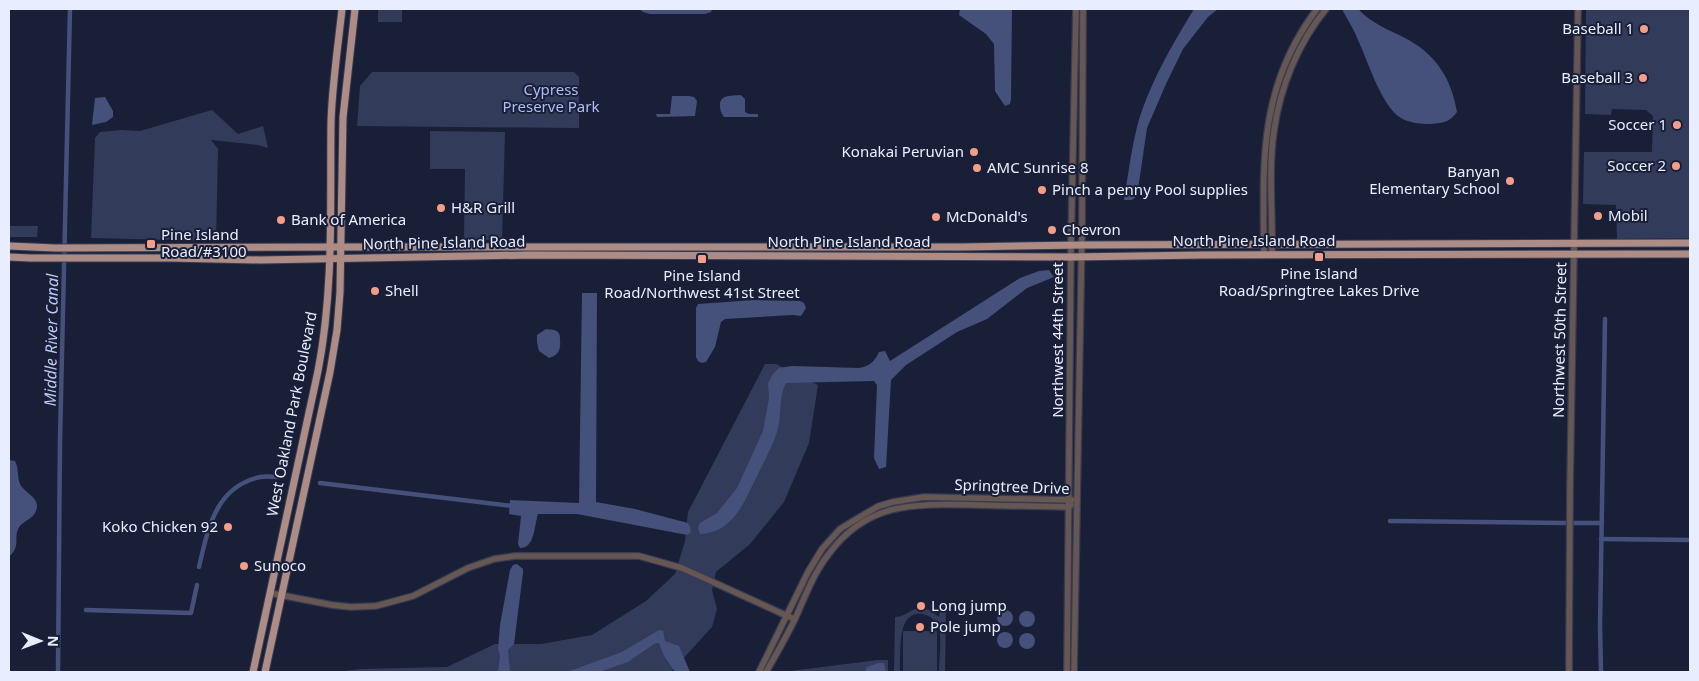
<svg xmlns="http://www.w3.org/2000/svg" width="1699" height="681" font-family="'Noto Sans',sans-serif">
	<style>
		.green { fill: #333b5a }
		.water { fill: #45507b }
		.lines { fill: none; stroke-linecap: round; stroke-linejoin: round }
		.canal { stroke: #45507b; stroke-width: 4.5 }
		.minor-casing { stroke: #373c54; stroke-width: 8 }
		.major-casing { stroke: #373c54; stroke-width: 9 }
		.minor { stroke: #665753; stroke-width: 5.5 }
		.major { stroke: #ac8c84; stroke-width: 7 }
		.poi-dot { fill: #f49e89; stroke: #1a1f38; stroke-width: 2 }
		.labels { text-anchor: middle; stroke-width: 4; stroke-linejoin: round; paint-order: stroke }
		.poi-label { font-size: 15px; fill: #e8eeff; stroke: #1a1f38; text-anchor: start }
		.park-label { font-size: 15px; fill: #aebef6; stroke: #1a1f38 }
		.street-label { font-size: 15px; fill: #e8eeff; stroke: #1a1f38 }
		.water-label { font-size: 16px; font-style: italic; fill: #bdc9f4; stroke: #1a1f38 }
	</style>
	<rect width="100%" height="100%" fill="#1a1f38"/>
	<!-- green -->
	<g class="green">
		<rect x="378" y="9" width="24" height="13"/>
		<polygon points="1586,9 1690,9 1690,238 1617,239 1616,205 1583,204 1584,152 1652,152 1653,116 1646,110 1612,109 1611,115 1585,114"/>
		<polygon points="372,72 574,72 579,77 579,128 357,126 360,86"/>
		<polygon points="212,110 238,134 263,126 268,148 258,145 211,140 218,149 216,241 91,238 95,138 100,132 121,130 140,131"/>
		<polygon points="430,131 505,132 502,240 464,240 465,169 430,169"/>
		<polygon points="9,226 38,226 37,237 9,237"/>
		<polygon points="765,364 776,364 818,385 809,443 784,502 750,544 716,572 712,590 717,609 712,627 671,672 336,672 361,669 447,667 495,644 541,644 592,635 646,601 675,574 685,541 688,512"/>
		<path d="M918,608L929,610L939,617L940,608L946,609L945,672H939C939,659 942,642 939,629C938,623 932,617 926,615C895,605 901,656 900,672H894L895,617C904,617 910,610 918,608Z"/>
		<rect x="903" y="631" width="34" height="41"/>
		<polygon points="878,660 888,660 888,672 782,672"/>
	</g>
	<!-- water -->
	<g class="water">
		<polygon points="639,9 712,9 711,12 705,14 650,14 643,12"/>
		<polygon points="960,9 1012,9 1011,99 1010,104 1005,106 995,91 994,44 986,34 959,15"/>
		<path d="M1194,9H1218L1208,17L1183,49L1166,84L1147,128L1137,196L1132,200H1124C1128,176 1131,151 1137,127C1148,86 1172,45 1194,9Z"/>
		<path d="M1342,9H1358C1373,24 1385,28 1403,37C1435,53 1451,77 1457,112C1450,122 1443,123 1431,124C1421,124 1409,123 1401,118C1381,106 1368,61 1358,40C1354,29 1347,19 1342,9Z"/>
		<path d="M741,95L745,99V112L749,114H758V117H724C721,113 720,110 720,105C720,94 732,96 741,95Z"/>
		<polygon points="672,96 689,96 694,97 697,101 695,116 657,117 656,114 670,114"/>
		<polygon points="105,97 113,111 113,117 106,122 92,125 95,98"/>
		<path d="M1049,270L1054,277L1027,288L987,319L957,332L906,365L891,380L886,467L879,469L874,458L877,385L874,381L786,383C778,398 782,416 777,432C772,447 765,460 758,474C745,500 734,533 700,534L698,528L700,523L717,513L737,488L763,431L769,398L768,383L773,374L779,368L792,366L859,368C870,366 874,362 879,352L885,351L890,361L1020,278L1039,271Z"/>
		<path d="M582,293H597L596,502L635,509L688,523L690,527L691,532L687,535L577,514H538C534,526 535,548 520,548L518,544L521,516L509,514L510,500L579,503Z"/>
		<polygon points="754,300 800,301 804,303 806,308 801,316 793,315 725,319 721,322 715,347 706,362 702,363 698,361 696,357 696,308 698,304"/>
		<path d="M546,329C550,330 555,329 558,332C560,334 560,337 560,340C561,349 559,355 549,358L539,351L537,342V335Z"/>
		<path d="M9,460L15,461C19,468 17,477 20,484C25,494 43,498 35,513C31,520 21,522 18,529C14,539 20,545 11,555H9Z"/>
		<polygon points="517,564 523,569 523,573 514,644 508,650 510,672 498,672 500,656 498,649 500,625 510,570 513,565"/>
		<circle cx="1005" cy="618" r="8"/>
		<circle cx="1027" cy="619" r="8"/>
		<polygon points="659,630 663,631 665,641 679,646 690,672 675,672 664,656 659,643 654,644 628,662 599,672 567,672 622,652"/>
		<circle cx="1005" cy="640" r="8"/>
		<circle cx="1027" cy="641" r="8"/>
		<polygon points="878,663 884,663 886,672 865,672 867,667"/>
	</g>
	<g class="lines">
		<!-- canal -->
		<g class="canal">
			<polyline points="320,483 513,506"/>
			<polyline points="1390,521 1566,523"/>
			<polyline points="1573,523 1602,523"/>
			<polyline points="1601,539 1690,540"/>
			<path d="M199,567C208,529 215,487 260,477C266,476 273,477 279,477"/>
			<polyline points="86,610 191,613 197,585"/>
			<polyline points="58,672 60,440 70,9"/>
			<polyline points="1601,672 1600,627 1605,319"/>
		</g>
		<defs>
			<g id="minor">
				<path d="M1264,255C1263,163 1258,87 1317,9"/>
				<path d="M1272,255C1273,214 1268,172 1274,131C1280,87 1298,43 1326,9"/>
				<polyline points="270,593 332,605 351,607 376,606 413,596 468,568 494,559 515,556 639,556 682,568 794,619"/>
				<polyline points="759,672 808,572 822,549 840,529 865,514 879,506 893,502 924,497 1072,500"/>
				<path d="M766,672C776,655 786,637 795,619C805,597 813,574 828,555C868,500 917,504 978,505C1008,506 1039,506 1069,507L1071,505"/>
				<polyline points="1067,672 1071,245 1076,9"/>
				<polyline points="1074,672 1082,228 1083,9"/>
				<polyline points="1569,672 1570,488 1578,9"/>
			</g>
			<g id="major">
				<polyline points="9,246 55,248 341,247 962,247 1081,245 1690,243"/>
				<polyline points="9,257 31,258 171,258 260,260 530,255 1071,257 1203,255 1690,254"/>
				<path d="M253,672L318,371C334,289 330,206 331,123C332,85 338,47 342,9"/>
				<polyline points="265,672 330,372 337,330 340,292 343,117 355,9"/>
			</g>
		</defs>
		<!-- minor casing -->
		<use href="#minor" class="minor-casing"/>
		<!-- major casing -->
		<use href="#major" class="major-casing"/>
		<!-- minor -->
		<use href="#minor" class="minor"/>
		<!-- major -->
		<use href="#major" class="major"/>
	</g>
	<!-- markers -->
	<g class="poi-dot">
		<circle cx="1644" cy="29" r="5"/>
		<circle cx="1643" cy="78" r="5"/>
		<circle cx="1677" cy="125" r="5"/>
		<circle cx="974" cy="152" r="5"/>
		<circle cx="1676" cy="166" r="5"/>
		<circle cx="977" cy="168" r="5"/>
		<circle cx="1510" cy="181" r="5"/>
		<circle cx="1042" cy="190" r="5"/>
		<circle cx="441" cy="208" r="5"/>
		<circle cx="1598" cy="216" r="5"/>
		<circle cx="936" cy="217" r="5"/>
		<circle cx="281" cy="220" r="5"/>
		<circle cx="1052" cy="230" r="5"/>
		<rect x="146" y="239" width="10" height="10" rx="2.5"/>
		<rect x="1314" y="252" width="10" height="10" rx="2.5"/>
		<rect x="697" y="254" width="10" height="10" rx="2.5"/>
		<circle cx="375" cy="291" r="5"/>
		<circle cx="228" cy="527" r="5"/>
		<circle cx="244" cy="566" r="5"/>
		<circle cx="921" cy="606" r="5"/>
		<circle cx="920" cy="627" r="5"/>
	</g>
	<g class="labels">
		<!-- poi labels -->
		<g class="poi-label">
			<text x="1634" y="34" text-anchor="end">Baseball 1</text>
			<text x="1633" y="83" text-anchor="end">Baseball 3</text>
			<text x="1667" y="130" text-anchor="end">Soccer 1</text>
			<text x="964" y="157" text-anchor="end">Konakai Peruvian</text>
			<text x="1666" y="171" text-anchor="end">Soccer 2</text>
			<text x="987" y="173">AMC Sunrise 8</text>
			<text x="1500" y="177" text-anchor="end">Banyan<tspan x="1500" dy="17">Elementary School</tspan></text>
			<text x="1052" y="195">Pinch a penny Pool supplies</text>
			<text x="451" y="213">H&amp;R Grill</text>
			<text x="1608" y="221">Mobil</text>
			<text x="946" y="222">McDonald's</text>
			<text x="291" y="225">Bank of America</text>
			<text x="1062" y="235">Chevron</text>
			<text x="161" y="240">Pine Island<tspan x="161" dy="17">Road/#3100</tspan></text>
			<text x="1319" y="279" text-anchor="middle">Pine Island<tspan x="1319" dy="17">Road/Springtree Lakes Drive</tspan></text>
			<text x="702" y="281" text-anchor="middle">Pine Island<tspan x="702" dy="17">Road/Northwest 41st Street</tspan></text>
			<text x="385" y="296">Shell</text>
			<text x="218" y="532" text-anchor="end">Koko Chicken 92</text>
			<text x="254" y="571">Sunoco</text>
			<text x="931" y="611">Long jump</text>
			<text x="930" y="632">Pole jump</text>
		</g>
		<!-- park labels -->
		<g class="park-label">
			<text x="551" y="95">Cypress<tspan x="551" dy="17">Preserve Park</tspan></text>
		</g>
		<!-- street labels -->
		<g class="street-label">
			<text x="1254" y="246">North Pine Island Road</text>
			<text x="849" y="247">North Pine Island Road</text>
			<text transform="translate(444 243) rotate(-1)" y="5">North Pine Island Road</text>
			<text transform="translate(1058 340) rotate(-90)" y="5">Northwest 44th Street</text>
			<text transform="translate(1560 340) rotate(-89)" y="5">Northwest 50th Street</text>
			<text transform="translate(292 414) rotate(-79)" y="5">West Oakland Park Boulevard</text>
			<text transform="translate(1012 487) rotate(2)" y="5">Springtree Drive</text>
		</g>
		<!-- water labels -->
		<g class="water-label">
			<text transform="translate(51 340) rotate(-89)" y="6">Middle River Canal</text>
		</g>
	</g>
	<!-- border -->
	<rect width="1699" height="681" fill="none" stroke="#e8eeff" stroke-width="20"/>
	<!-- north arrow -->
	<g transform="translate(40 641) rotate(91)" stroke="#1a1f38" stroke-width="4" paint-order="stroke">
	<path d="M0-4L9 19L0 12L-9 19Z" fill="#e8eeff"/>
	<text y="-8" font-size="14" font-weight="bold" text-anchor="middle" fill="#e8eeff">N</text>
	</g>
</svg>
